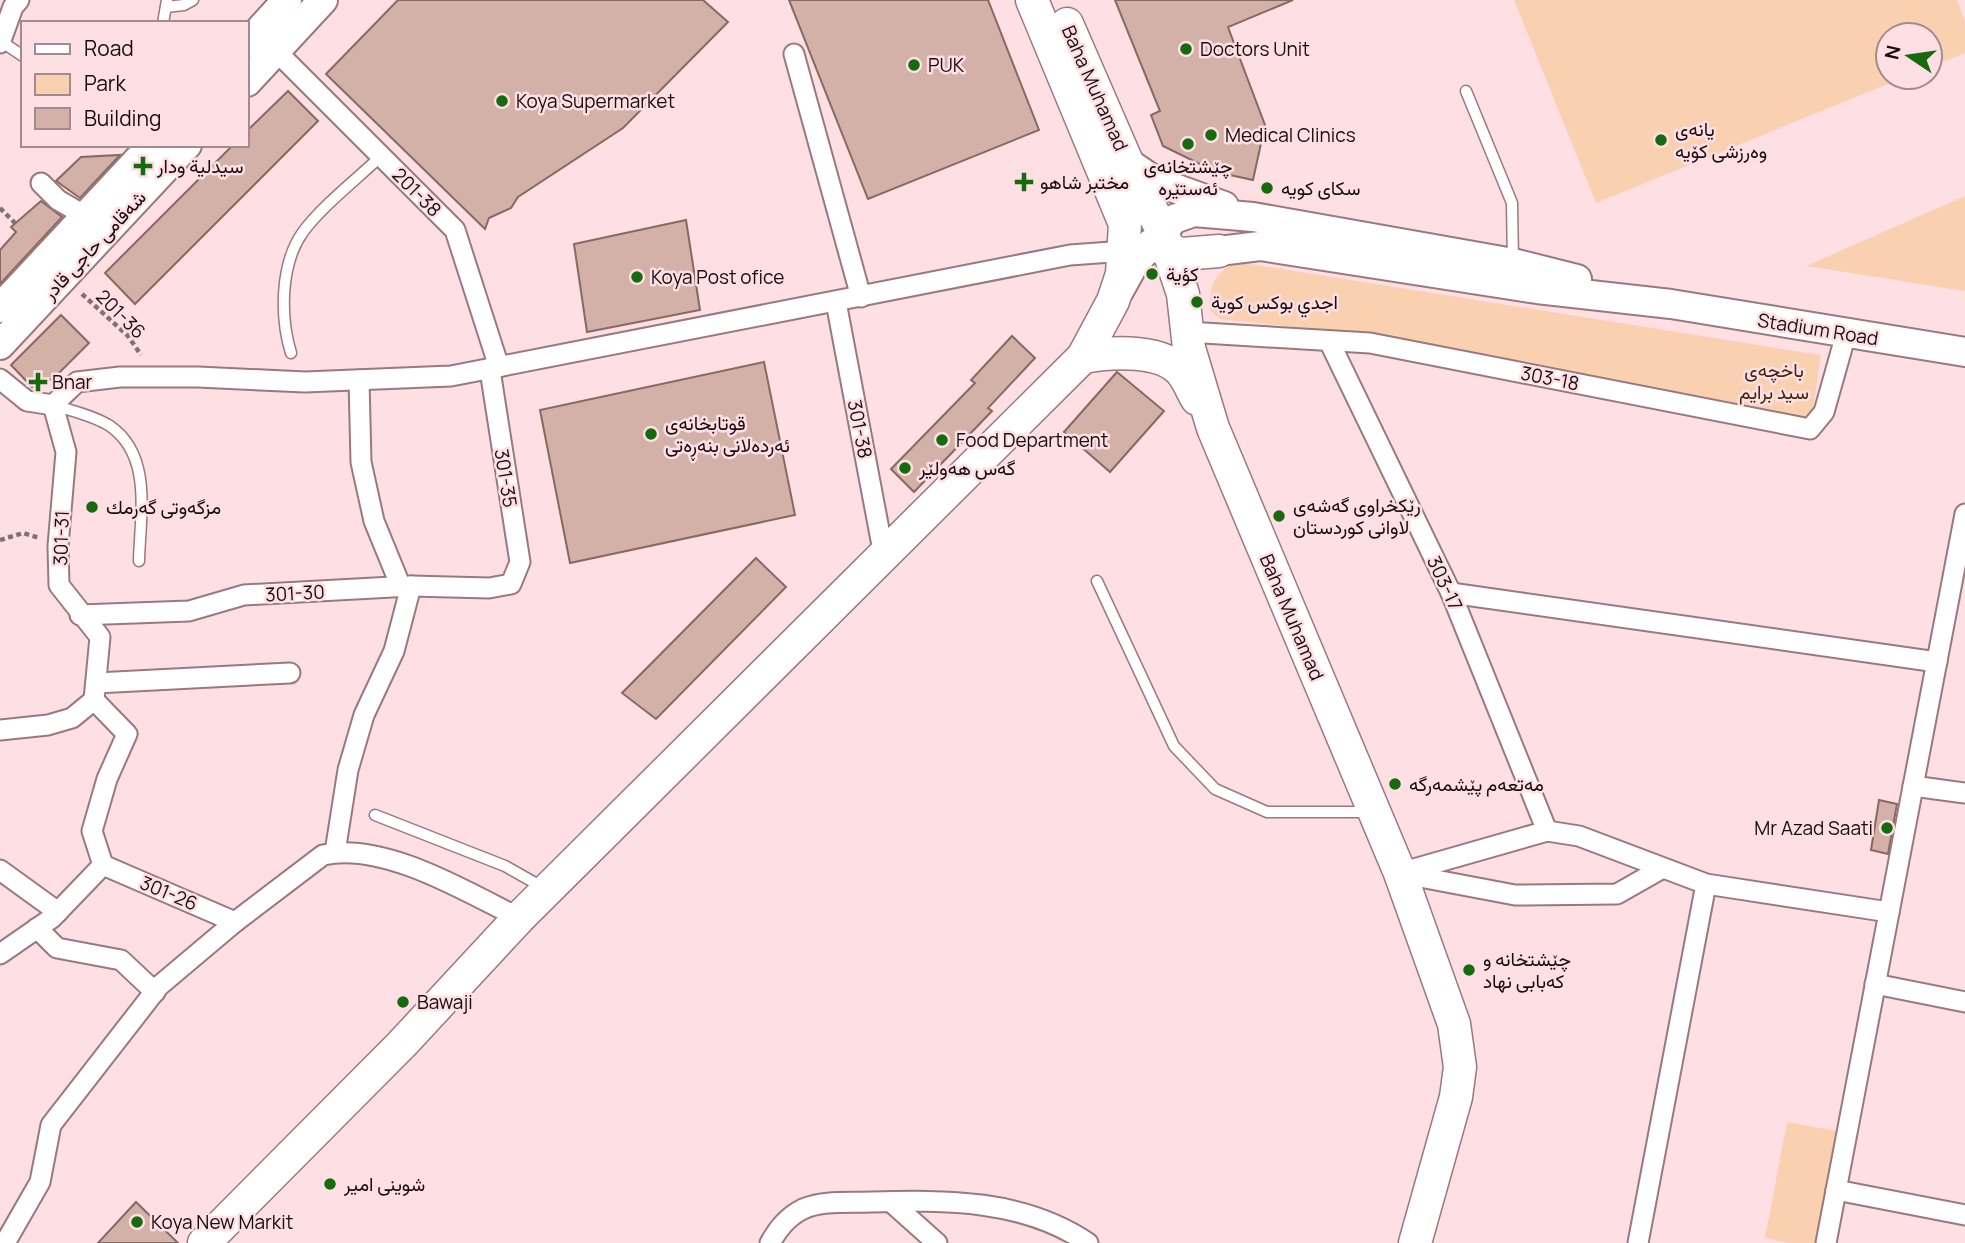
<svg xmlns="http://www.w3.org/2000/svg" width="1965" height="1243" font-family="Manrope,Vazirmatn,sans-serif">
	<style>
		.green { fill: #fad1b0 }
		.building { fill: #d3b0a8; stroke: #886961; stroke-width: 2 }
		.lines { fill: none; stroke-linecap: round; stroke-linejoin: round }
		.service-casing { stroke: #9a797e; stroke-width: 13 }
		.minor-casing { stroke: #9a797e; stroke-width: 23 }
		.secondary-casing { stroke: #9a797e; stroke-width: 32 }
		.primary-casing { stroke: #9a797e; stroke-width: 35 }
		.path { stroke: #847074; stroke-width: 4.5; stroke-dasharray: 5 3.5; stroke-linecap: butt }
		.service { stroke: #fff; stroke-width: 10 }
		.minor { stroke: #fff; stroke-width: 19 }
		.secondary { stroke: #fff; stroke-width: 28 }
		.primary { stroke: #fff; stroke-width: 32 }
		.poi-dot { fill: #176a0e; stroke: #fddfe4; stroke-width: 2.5 }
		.labels { text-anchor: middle; stroke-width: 5; stroke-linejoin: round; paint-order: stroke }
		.poi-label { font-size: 19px; fill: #180c0f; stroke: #fddfe4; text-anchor: start }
		.street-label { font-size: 19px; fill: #180c0f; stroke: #fddfe4 }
		.park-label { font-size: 19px; fill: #41250b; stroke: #fddfe4 }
	</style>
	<rect width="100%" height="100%" fill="#fddfe4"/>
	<!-- green -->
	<g class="green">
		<polygon points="1514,0 1957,0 1965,21 1965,53 1930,67 1930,35 1888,35 1888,77 1905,77 1596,203"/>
		<polygon points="1965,196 1965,291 1806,266"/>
		<path d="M1238,262L1821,355L1811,422L1326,330L1220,319L1210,310C1210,286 1214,271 1238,262Z"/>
		<polygon points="1787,1122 1841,1132 1824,1243 1788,1243 1765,1238"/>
	</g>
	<!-- building -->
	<g class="building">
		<polygon points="398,0 703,0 728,22 623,128 518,197 511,208 489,218 485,229 326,74"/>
		<polygon points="789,0 988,0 1039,130 868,199"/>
		<polygon points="1115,0 1293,0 1228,27 1265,125 1253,180 1216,172 1163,146 1151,115 1160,111"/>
		<polygon points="288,91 318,121 135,304 105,273 233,145 247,145 247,131"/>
		<polygon points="120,155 80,198 56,181 81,157"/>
		<polygon points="41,201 62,217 0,284 0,250 16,232 11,227"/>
		<polygon points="686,220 700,310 587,332 574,244"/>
		<polygon points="61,315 89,343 54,378 32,387 11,365"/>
		<polygon points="1012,336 1035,358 988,408 992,411 914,492 891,469 975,383 971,380"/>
		<polygon points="764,362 795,515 570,563 540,410"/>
		<polygon points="1117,372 1164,411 1110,472 1064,432"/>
		<polygon points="756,558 786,587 656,719 622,693"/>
		<polygon points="1879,800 1897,804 1888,854 1871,850"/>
		<polygon points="136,1202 178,1243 98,1243"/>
	</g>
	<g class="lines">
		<defs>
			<g id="service">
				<polyline points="166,7 184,5 193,0"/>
				<polyline points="163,23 167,0"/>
				<polyline points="2,42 23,56"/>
				<polyline points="1466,91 1512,203 1513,262"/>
				<path d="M291,353C280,317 280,264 303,232C322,206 357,179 381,156"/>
				<path d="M54,405C72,411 95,416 110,426C153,456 140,515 139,561"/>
				<polyline points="1097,581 1174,746 1215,789 1267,812 1370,812"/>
				<polyline points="375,815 505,866 544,888"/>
			</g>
			<g id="minor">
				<polyline points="0,43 13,7 19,0"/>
				<polyline points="276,51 455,230 499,367"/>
				<polyline points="794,54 861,297"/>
				<polyline points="41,183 58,200 82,214 94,207"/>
				<polyline points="836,302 884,556"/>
				<polyline points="1187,332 1370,343 1810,429 1824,412 1846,334"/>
				<polyline points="1329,341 1451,593 1547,831"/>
				<polyline points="0,379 27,401 53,405"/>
				<polyline points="359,380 361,462 374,521 401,587"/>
				<polyline points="53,405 77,382 120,377 198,377 305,382 451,376 1070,255 1125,251"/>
				<polyline points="53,405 66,452 58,546 59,585 100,637 94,700"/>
				<polyline points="1451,593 1937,662"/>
				<polyline points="80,615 189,611 244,595 411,586 489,588 511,584 520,562 490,370"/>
				<polyline points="96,683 290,673"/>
				<polyline points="0,730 48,725 72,718 94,700"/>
				<polyline points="1913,786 1965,793"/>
				<polyline points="335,852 348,770 364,715 394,651 411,586"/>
				<polyline points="103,865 235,922"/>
				<polyline points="0,870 58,912"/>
				<polyline points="1400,873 1547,831 1579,836 1706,884 1889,912"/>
				<polyline points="1404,874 1515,895 1617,894 1661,869"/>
				<polyline points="37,928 57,948 121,960 155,992"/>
				<polyline points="0,954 52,918 103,865 92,831 107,779 127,734 94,700"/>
				<polyline points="1875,984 1965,1002"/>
				<polyline points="1836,1190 1965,1215"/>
				<polyline points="891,1202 937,1243"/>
				<path d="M5,1243L40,1182L51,1125L159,986L235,922L323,855C383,841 467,892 519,918"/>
				<path d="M770,1243C778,1229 787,1217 803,1209C823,1200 849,1203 871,1202C946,1200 1023,1199 1088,1243"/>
				<polyline points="1638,1243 1706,884"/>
				<polyline points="1826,1243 1965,514"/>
			</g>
			<g id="secondary">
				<polyline points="247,44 287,0"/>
				<polyline points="247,82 323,0"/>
				<polyline points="1127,162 1155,181 1224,206"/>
				<polyline points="1219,251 1260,246 1537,289 1671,304 1965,352"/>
				<polyline points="1119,291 1134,264 1174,219 1194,212 1253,217 1513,263 1577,279"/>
				<polyline points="0,308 152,145"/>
				<polyline points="0,345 187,145"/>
			</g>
			<g id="primary">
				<polyline points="1067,24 1127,162 1161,228 1183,294 1189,348 1213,428 1400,873 1454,1024 1460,1067 1456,1097 1415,1243"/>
				<polyline points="1152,245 1182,254 1219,251"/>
				<path d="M1083,357C1111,352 1164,348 1183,374C1189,382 1192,391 1197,399"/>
				<polyline points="204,1243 402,1044 519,918 1083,357 1113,301 1122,274 1125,224 1032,0"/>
			</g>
		</defs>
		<!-- service casing -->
		<use href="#service" class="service-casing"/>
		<!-- minor casing -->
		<use href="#minor" class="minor-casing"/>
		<!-- secondary casing -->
		<use href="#secondary" class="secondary-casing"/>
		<!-- primary casing -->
		<use href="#primary" class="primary-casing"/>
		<!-- path -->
		<g class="path">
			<polyline points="0,208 15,223"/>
			<polyline points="82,294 128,336 141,355"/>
			<polyline points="0,540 23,533 39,538"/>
		</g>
		<!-- service -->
		<use href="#service" class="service"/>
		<!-- minor -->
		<use href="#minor" class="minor"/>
		<!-- secondary -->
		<use href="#secondary" class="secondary"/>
		<!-- primary -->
		<use href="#primary" class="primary"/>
	</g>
	<!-- markers -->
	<g class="poi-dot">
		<circle cx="1186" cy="49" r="7"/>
		<circle cx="914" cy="65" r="7"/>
		<circle cx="502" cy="101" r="7"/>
		<circle cx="1211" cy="135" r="7"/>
		<circle cx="1661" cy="140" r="7"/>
		<circle cx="1188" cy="144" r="7"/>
		<path d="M139.5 155.5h7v7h7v7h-7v7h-7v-7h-7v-7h7z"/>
		<path d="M1020.5 171.5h7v7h7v7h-7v7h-7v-7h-7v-7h7z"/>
		<circle cx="1267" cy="188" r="7"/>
		<circle cx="1152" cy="274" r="7"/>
		<circle cx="637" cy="277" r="7"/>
		<circle cx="1197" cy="302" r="7"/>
		<path d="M34.5 371.5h7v7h7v7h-7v7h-7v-7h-7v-7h7z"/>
		<circle cx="651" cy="434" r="7"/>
		<circle cx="942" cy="440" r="7"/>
		<circle cx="905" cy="468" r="7"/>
		<circle cx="92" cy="507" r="7"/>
		<circle cx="1279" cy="516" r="7"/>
		<circle cx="1395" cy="784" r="7"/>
		<circle cx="1887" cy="828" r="7"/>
		<circle cx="1469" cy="970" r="7"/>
		<circle cx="403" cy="1002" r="7"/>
		<circle cx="330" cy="1184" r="7"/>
		<circle cx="137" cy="1222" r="7"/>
	</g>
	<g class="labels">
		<!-- poi labels -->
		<g class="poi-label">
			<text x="1200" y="56">Doctors Unit</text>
			<text x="928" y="72">PUK</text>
			<text x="516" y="108">Koya Supermarket</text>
			<text x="1675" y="136">یانه‌ی<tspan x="1675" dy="22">وه‌رزشی كۆیه‌</tspan></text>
			<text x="1225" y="142">Medical Clinics</text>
			<text x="157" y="173">سيدلية ودار</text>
			<text x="1188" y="173" text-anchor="middle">چێشتخانەی<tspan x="1188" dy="22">ئەستێرە</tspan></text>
			<text x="1040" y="189">مختبر شاهو</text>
			<text x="1281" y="195">سكاى كويه</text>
			<text x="1166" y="281">كؤية</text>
			<text x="651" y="284">Koya Post ofice</text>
			<text x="1211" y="309">اجدي بوكس كوية</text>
			<text x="52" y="389">Bnar</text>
			<text x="665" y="430">قوتابخانه‌ی<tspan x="665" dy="22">ئه‌رده‌لانی بنه‌ڕه‌تی</tspan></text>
			<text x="956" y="447">Food Department</text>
			<text x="919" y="475">گەس هەولێر</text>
			<text x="1293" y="512">رێكخراوی گه‌شه‌ی<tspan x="1293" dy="22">لاوانی كوردستان</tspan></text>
			<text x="106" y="514">مزگه‌وتی گه‌رمك</text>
			<text x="1409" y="791">مەتعەم پێشمەرگە</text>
			<text x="1873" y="835" text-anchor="end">Mr Azad Saati</text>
			<text x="1483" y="966">چێشتخانە و<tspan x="1483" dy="22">کەبابی نھاد</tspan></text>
			<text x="417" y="1009">Bawaji</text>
			<text x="344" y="1191">شوينى امير</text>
			<text x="151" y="1229">Koya New Markit</text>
		</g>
		<!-- street labels -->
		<g class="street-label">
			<text transform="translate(1095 88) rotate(66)" y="7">Baha Muhamad</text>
			<text transform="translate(417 192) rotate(45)" y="7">201-38</text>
			<text transform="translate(94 245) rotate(-47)" y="7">شەقامی حاجی قادر</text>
			<text transform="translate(121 314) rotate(45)" y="7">201-36</text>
			<text transform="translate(1818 329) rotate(9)" y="7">Stadium Road</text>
			<text transform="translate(1550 378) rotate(11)" y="7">303-18</text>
			<text transform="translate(860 429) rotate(79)" y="7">301-38</text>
			<text transform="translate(506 478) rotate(81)" y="7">301-35</text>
			<text transform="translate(61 538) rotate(-88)" y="7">301-31</text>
			<text transform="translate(1445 583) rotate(65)" y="7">303-17</text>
			<text transform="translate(295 593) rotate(-3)" y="7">301-30</text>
			<text transform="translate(1292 617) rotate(67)" y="7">Baha Muhamad</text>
			<text transform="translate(169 893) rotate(23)" y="7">301-26</text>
		</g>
		<!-- park labels -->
		<g class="park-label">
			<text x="1774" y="377">باخچه‌ی<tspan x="1774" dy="22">سید برایم</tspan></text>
		</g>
	</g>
	<!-- legend -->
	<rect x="21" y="21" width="228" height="126" fill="#fddfe4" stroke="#a18b8f" stroke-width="2"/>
	<rect x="35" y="44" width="35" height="10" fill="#ffffff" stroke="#a18b8f" stroke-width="2"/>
	<text x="84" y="56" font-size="21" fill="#180c0f">Road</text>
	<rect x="35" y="74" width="35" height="21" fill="#fad1b0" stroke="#a18b8f" stroke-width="2"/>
	<text x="84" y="91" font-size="21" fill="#180c0f">Park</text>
	<rect x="35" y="108" width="35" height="21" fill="#d3b0a8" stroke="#a18b8f" stroke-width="2"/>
	<text x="84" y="126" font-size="21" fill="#180c0f">Building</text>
	<!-- north arrow -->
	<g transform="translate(1909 56) rotate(283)"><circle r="33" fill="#fddfe4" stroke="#a18b8f" stroke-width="2"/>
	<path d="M0-5L12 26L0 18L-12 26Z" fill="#176a0e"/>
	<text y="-10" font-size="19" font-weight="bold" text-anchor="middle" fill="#180c0f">N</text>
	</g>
</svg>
